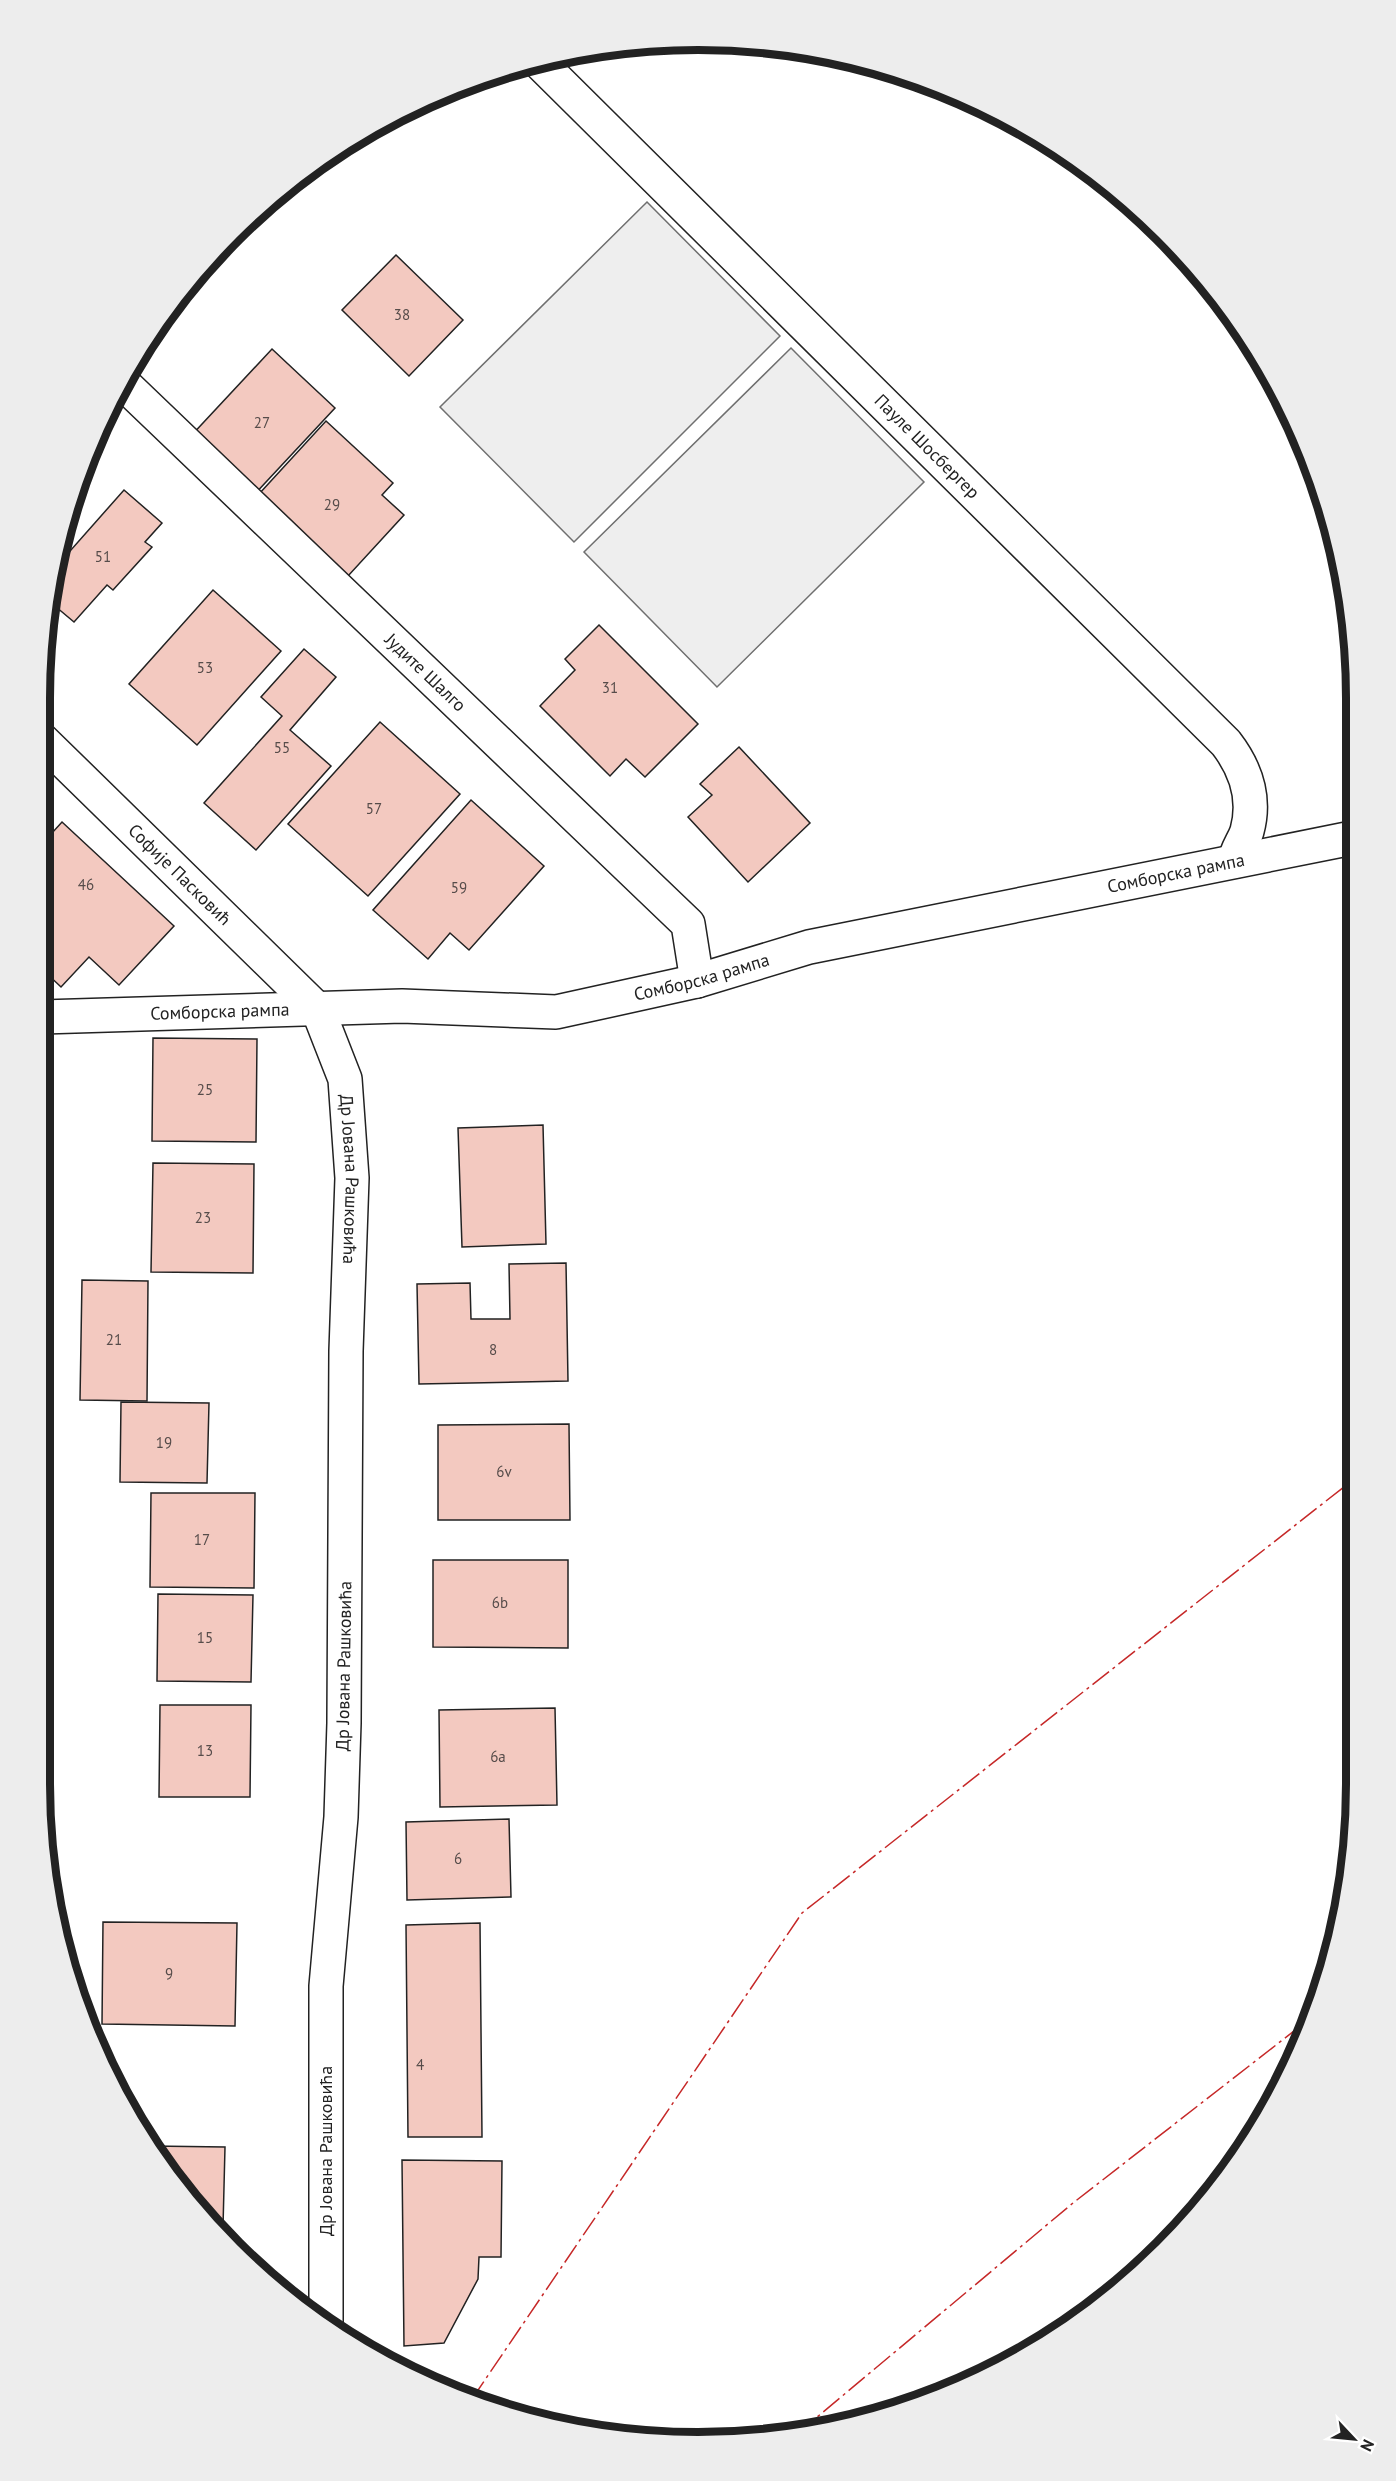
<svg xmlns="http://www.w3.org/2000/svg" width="1396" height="2481" font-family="'PT Sans',sans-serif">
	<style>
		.green { fill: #eee; stroke: #6f6f6f; stroke-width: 1.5 }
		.building { fill: #f3c9c0; stroke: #222; stroke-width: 1.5 }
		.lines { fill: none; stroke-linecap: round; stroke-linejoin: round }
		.street-casing { stroke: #222; stroke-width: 36 }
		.street { stroke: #fff; stroke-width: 33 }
		.power { stroke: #c62828; stroke-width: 1.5; stroke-dasharray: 21 4.5 3 4.5; stroke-linecap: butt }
		.labels { text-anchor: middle; stroke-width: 4.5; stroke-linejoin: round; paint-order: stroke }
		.number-label { font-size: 15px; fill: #564c4a }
		.street-label { font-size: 18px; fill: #222; stroke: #fff }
		.rim { fill: none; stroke: #222; stroke-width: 8 }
	</style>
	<rect width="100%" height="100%" fill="#fff"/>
	<!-- green -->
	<g class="green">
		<polygon points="647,202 780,336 574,542 440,407"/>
		<polygon points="791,348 924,482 717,687 584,552"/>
	</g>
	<!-- building -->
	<g class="building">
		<polygon points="396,255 463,320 409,376 342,310"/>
		<polygon points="272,349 335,408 252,497 189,438"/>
		<polygon points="326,421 393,483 382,495 404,515 348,576 259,494"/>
		<polygon points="124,490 162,523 145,542 152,547 113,590 107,585 74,622 49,601 55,568"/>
		<polygon points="213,590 281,651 197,745 129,684"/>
		<polygon points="599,625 698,724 645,777 626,759 610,776 540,706 575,670 565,659"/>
		<polygon points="304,649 336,677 290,730 331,766 256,850 204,803 282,716 261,697"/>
		<polygon points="380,722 460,794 368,896 288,824"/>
		<polygon points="739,747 810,823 748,882 688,817 712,795 700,784"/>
		<polygon points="471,800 544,866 469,950 450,933 428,959 373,910"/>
		<polygon points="62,822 174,926 119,985 89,957 61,987 42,969 41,845"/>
		<polygon points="153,1038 257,1039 256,1142 152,1141"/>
		<polygon points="543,1125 546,1244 462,1247 458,1128"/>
		<polygon points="153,1163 254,1164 253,1273 151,1272"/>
		<polygon points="566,1263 568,1381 419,1384 417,1284 470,1283 471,1319 510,1319 509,1264"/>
		<polygon points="82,1280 148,1281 147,1401 80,1400"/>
		<polygon points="121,1402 209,1403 207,1483 120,1482"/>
		<polygon points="569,1424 570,1520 438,1520 438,1425"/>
		<polygon points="151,1493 255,1493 254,1588 150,1587"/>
		<polygon points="433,1560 568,1560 568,1648 433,1647"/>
		<polygon points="158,1594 253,1595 251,1682 157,1681"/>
		<polygon points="160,1705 251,1705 250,1797 159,1797"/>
		<polygon points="555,1708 557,1805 440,1807 439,1710"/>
		<polygon points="509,1819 511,1897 407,1900 406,1822"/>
		<polygon points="103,1922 237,1923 235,2026 102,2024"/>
		<polygon points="480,1923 482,2137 408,2137 406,1925"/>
		<polygon points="151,2146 225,2147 223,2227 213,2227 175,2184"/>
		<polygon points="402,2160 502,2161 501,2257 479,2257 478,2279 444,2343 404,2346"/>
	</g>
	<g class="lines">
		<defs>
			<g id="street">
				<path id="s1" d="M537,60L1226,743C1246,769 1256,798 1247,831C1244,841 1236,850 1235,861"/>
				<path id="s2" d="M122,382L688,924L697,981"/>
				<path id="s3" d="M41,739L318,1010L345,1079L352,1178L346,1351L344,1723L341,1817L326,1986V2327"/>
				<path id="s4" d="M42,1017L402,1006L556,1012L697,981L809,947L1352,838"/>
			</g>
		</defs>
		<!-- street casing -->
		<use href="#street" class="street-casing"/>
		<!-- street -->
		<use href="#street" class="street"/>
		<!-- power -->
		<g class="power">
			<polyline points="472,2399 802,1913 1354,1479"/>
			<polyline points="798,2433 1073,2203 1312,2017"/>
		</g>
	</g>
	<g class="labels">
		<!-- number labels -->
		<g class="number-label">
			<text x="402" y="320">38</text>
			<text x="262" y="428">27</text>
			<text x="332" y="510">29</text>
			<text x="103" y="562">51</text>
			<text x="205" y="673">53</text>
			<text x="610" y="693">31</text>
			<text x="282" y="753">55</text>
			<text x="374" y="814">57</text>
			<text x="86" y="890">46</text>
			<text x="459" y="893">59</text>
			<text x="205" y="1095">25</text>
			<text x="203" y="1223">23</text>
			<text x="114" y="1345">21</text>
			<text x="493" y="1355">8</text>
			<text x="164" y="1448">19</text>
			<text x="504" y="1477">6v</text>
			<text x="202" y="1545">17</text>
			<text x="500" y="1608">6b</text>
			<text x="205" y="1643">15</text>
			<text x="205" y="1756">13</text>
			<text x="498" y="1762">6a</text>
			<text x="458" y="1864">6</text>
			<text x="169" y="1979">9</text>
			<text x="420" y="2070">4</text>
		</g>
		<!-- street labels -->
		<g class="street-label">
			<text dy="6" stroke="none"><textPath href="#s1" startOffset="549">Пауле Шосбергер</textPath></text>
			<text dy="6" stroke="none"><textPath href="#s2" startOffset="420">Јудите Шалго</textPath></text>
			<text dy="6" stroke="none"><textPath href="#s4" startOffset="1150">Сомборска рампа</textPath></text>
			<text dy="6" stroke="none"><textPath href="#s3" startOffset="194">Софије Пасковић</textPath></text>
			<text dy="6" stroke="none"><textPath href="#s4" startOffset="664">Сомборска рампа</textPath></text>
			<text dy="6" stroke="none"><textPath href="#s4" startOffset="178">Сомборска рампа</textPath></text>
			<text dy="6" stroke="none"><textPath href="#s3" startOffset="562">Др Јована Рашковића</textPath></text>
			<text transform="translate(344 1666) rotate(-89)" y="6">Др Јована Рашковића</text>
			<text transform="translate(326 2151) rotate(-90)" y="6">Др Јована Рашковића</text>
		</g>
	</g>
	<!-- crop -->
	<path d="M0 0H1396V2481H0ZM698 50H698A648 648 0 0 1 1346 698V1784A648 648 0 0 1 698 2432H698A648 648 0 0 1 50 1784V698A648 648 0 0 1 698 50Z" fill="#ededed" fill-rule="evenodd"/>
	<path class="rim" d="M698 50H698A648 648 0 0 1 1346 698V1784A648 648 0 0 1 698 2432H698A648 648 0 0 1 50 1784V698A648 648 0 0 1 698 50Z"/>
	<!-- north arrow -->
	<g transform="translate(1354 2439) rotate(116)" stroke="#ffffff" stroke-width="4.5" paint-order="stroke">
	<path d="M0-4.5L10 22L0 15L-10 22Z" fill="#222222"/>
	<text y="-9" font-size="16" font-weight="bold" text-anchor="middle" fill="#222222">N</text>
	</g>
</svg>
